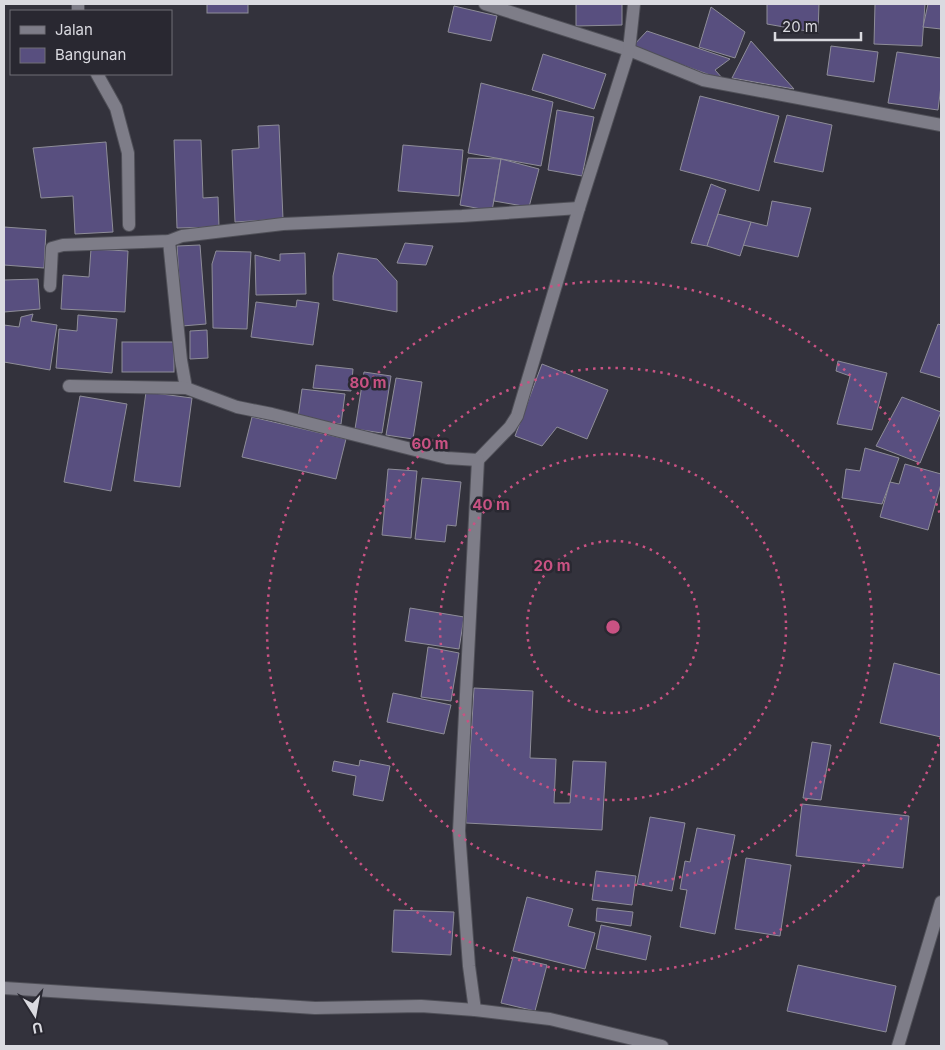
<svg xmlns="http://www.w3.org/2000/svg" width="945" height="1050" font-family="Inter,sans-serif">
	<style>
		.building { fill: #584f7f; stroke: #8e8d98 }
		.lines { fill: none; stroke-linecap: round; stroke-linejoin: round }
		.minor-casing { stroke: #505058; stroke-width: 14 }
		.minor { stroke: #7e7d88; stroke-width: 12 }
		.ring { fill: none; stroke: #c95283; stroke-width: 2.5; stroke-dasharray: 2.5 5 }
		.centre { fill: #c95283; stroke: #292831; stroke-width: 2.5 }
		.ring-label { font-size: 15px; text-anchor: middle; font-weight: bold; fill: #c95283; stroke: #292831; stroke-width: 5; stroke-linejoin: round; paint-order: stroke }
	</style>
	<rect width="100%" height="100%" fill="#33323c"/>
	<!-- building -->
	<g class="building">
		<rect x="207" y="4" width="41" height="9"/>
		<polygon points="576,4 622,4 622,25 576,26"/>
		<polygon points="767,4 819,4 818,33 767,24"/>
		<polygon points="875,4 925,4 922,46 874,44"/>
		<polygon points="928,4 941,4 941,29 923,27"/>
		<polygon points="454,6 497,16 491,41 448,32"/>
		<polygon points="711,7 745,32 735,58 699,47"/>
		<polygon points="647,31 730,59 715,70 724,80 632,47"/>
		<polygon points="751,41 794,89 732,78"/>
		<polygon points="831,46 878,52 874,82 827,75"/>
		<polygon points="897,52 941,58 941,86 938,110 888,103"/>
		<polygon points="543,54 606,74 594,109 532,90"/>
		<polygon points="481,83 553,102 541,166 468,153"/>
		<polygon points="700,96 779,116 759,191 680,170"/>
		<polygon points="557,110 594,117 582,176 548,170"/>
		<polygon points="787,115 832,125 823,172 774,162"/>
		<polygon points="279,125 283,219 235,222 232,150 259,148 258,126"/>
		<polygon points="174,140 201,140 203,198 218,197 219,227 177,228"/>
		<polygon points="106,142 113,232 75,234 73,196 41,198 33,148"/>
		<polygon points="403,145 463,150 459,196 398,191"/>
		<polygon points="468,158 501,159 492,211 460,205"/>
		<polygon points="501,159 539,169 529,207 494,201"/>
		<polygon points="711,184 726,190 707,246 691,243"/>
		<polygon points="772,201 811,208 798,257 743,245 751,222 767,226"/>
		<polygon points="718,214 751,222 740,256 707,246"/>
		<polygon points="4,227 46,230 44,268 4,265"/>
		<polygon points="405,243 433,246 426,265 397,263"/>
		<polygon points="200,245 206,324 182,326 177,246"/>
		<polygon points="91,249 128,251 125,312 61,309 63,275 89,277"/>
		<polygon points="216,251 251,252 247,329 213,328 212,264"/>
		<polygon points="305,253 306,294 256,295 255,255 280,261 280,254"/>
		<polygon points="338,253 377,259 397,281 397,312 333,300 333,276"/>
		<polygon points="38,279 40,309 4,312 4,280"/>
		<polygon points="297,300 319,303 313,345 251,337 256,302 296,307"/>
		<polygon points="33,314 31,321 57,325 50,370 4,362 4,325 19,327 21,317"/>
		<polygon points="78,315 117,319 112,373 56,368 59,329 77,331"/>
		<polygon points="938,324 941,325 941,378 920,372"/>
		<polygon points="207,330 208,358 190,359 190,331"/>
		<rect x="122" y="342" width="52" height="30"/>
		<polygon points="838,361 887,373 872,430 837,424 850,376 836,371"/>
		<polygon points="542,364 608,390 587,439 557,427 542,446 515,436"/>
		<polygon points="316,365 353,369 351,391 313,388"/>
		<polygon points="364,372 391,376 382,433 355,429"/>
		<polygon points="396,378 422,382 413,439 386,435"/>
		<polygon points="302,389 345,394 341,424 298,418"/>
		<polygon points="146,392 192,398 180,487 134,481"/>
		<polygon points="80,396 127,404 111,491 64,482"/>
		<polygon points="902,397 941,412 920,463 876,446"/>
		<polygon points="252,417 346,439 336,479 242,457"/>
		<polygon points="865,448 899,458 882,504 842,498 846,469 860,471"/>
		<polygon points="905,464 941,474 941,484 928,530 880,517 890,482 899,484"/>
		<polygon points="388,469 417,471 411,538 382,535"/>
		<polygon points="422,478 461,482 456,526 447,525 445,542 415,539"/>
		<polygon points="410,608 464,617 459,649 405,641"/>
		<polygon points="428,647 459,653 451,701 421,697"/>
		<polygon points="894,663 941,675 941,737 880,723"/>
		<polygon points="474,688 533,691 530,758 556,759 554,803 570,803 573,761 606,762 602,830 466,823"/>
		<polygon points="393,693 451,705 444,734 387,722"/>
		<polygon points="812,742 831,745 821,800 803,798"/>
		<polygon points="360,760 390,766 383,801 353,795 356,776 332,771 334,761 359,766"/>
		<polygon points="802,804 909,816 903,868 796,856"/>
		<polygon points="650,817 685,823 672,891 637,884"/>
		<polygon points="697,828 735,835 715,934 680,927 687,890 680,889 685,861 690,862"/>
		<polygon points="746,858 791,865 780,936 735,929"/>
		<polygon points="596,871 636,876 632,905 592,900"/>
		<polygon points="527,897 573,909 568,926 595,933 585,969 513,951"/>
		<polygon points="597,908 633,912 631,926 596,921"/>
		<polygon points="394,910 454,912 451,955 392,952"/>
		<polygon points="601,925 651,936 646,960 596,949"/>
		<polygon points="513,957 547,965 535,1011 501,1003"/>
		<polygon points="798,965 896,986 886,1032 787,1011"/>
	</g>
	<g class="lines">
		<defs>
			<g id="minor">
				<polyline points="78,4 78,11"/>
				<polyline points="485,4 629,50 703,80 941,125"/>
				<polyline points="97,74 116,108 128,153 129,225"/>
				<polyline points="169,241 181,360 186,388"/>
				<polyline points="50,286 52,248 63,245 169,241 182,236 283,224 462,216 579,208"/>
				<polyline points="69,386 186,388 237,407 272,414 447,458 478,460 510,427 517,416 579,208 629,50 634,4"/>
				<polyline points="4,988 315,1008 421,1006 475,1010 550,1019 662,1046"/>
				<polyline points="475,1010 469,966 459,831 478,460"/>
				<polyline points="898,1046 941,902"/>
			</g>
		</defs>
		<!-- minor casing -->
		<use href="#minor" class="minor-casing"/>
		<!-- minor -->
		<use href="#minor" class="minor"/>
	</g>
	<!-- distance rings -->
	<g class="ring">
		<circle cx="613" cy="627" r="86"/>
		<circle cx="613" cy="627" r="173"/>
		<circle cx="613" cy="627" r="259"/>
		<path d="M941 737A346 346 0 1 1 941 517"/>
	</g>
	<circle cx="613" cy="627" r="8" class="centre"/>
	<g class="ring-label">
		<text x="368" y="388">80 m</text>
		<text x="430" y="449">60 m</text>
		<text x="491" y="510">40 m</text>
		<text x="552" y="571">20 m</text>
	</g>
	<!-- border -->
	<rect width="945" height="1050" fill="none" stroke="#dadae0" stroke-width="10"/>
	<!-- legend -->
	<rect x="10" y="10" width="162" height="65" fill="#292831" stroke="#706f77"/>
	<rect x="20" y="26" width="25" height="8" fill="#7e7d88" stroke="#706f77"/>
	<text x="55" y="35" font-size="15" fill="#dadae0">Jalan</text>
	<rect x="20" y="48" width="25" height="15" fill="#584f7f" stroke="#706f77"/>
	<text x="55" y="60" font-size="15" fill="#dadae0">Bangunan</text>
	<!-- north arrow -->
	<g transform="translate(35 1015) rotate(169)" stroke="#292831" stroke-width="4" paint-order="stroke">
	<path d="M0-4L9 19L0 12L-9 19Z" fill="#dadae0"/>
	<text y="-8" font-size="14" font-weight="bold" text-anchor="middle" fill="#dadae0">U</text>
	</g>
	<!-- scale -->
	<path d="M775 32v8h86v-8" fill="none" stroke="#dadae0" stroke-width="2.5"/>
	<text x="782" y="32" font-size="15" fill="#dadae0" stroke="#292831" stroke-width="4" paint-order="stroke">20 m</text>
</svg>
